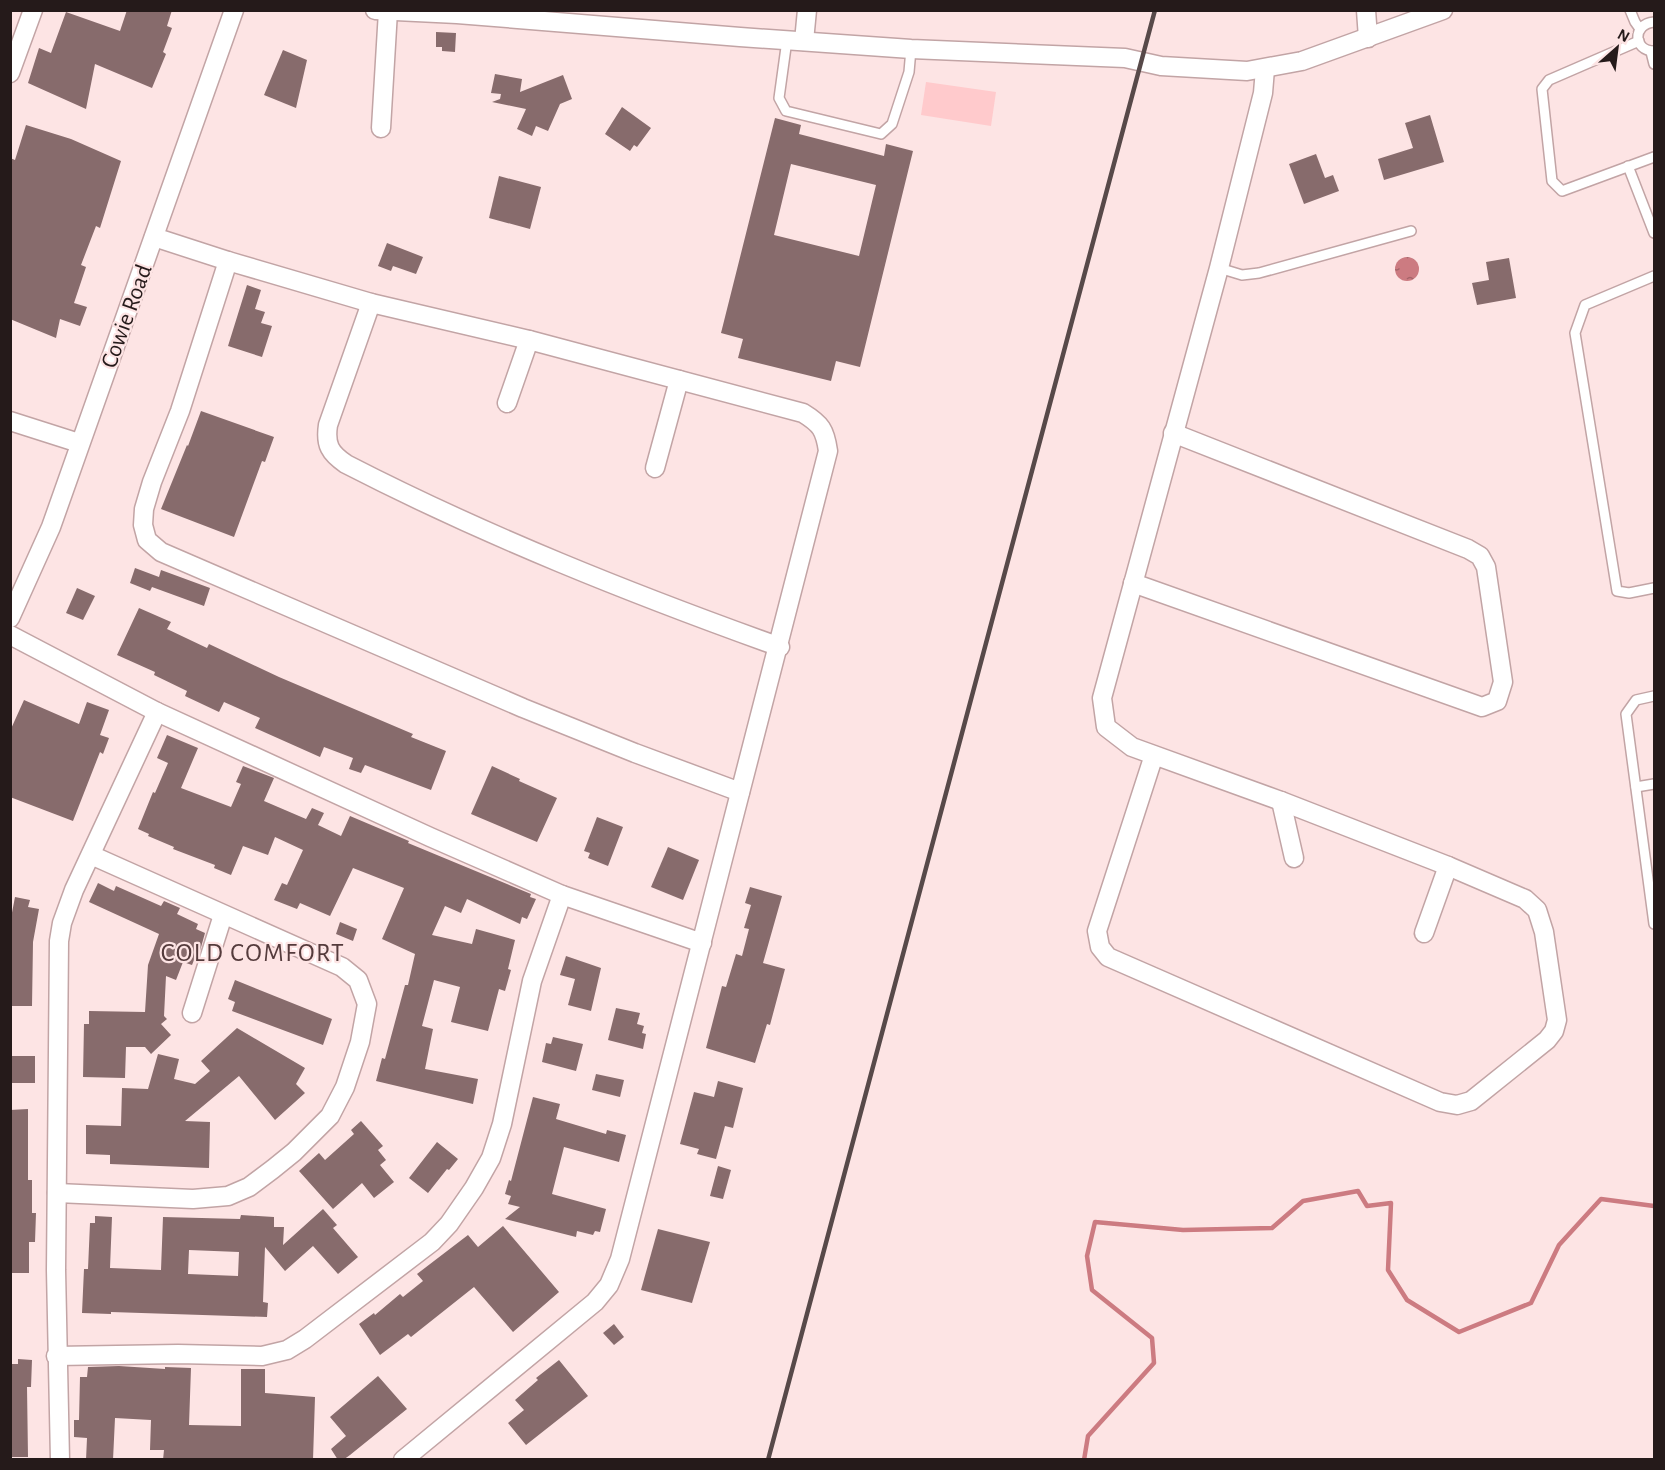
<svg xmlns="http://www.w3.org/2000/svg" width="1665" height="1470" font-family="'Alegreya Sans',sans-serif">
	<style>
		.pitch { fill: #ffcacc }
		.water { fill: url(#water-ripples) }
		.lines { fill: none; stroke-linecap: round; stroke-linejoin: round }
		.stream { stroke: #cc7b81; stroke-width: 4.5 }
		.building { fill: #876b6c; fill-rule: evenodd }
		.lane-casing { stroke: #c2a4a5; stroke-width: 12 }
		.street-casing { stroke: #c2a4a5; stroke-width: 21 }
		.lane { stroke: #fff; stroke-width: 9 }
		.street { stroke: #fff; stroke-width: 18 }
		.rail { stroke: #574949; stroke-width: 4.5 }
		.labels { text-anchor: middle; stroke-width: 4.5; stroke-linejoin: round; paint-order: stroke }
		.street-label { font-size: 24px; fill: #251a1a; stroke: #fde4e4 }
		.neighbourhood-label { font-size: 26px; letter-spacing: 1.5px; fill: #543b3c; stroke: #fde4e4 }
	</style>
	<defs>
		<pattern id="water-ripples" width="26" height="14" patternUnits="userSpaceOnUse" patternTransform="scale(1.5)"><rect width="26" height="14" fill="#cc7b81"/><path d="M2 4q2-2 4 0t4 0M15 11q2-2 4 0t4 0" fill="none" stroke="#a56469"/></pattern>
	</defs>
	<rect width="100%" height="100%" fill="#fde4e4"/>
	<!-- pitch -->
	<polygon class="pitch" points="926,82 996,92 991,126 921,115"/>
	<!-- water -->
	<circle class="water" cx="1407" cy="269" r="12"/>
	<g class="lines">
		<!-- stream -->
		<polyline class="stream" points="1084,1460 1088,1436 1154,1363 1152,1338 1092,1290 1087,1256 1095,1222 1183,1230 1272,1228 1303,1201 1358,1191 1367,1206 1391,1203 1388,1270 1407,1300 1459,1332 1531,1303 1559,1245 1601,1199 1654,1206"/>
	</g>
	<!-- building -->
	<g class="building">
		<polygon points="127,10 172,10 167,26 172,28 163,52 166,54 152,88 95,64 86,109 28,83 39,48 51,53 66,12 120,31"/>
		<polygon points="436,32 456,33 455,52 442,51 442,47 436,47"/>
		<polygon points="283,50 307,60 296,108 264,95"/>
		<polygon points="495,74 522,79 520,92 563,75 572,99 560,104 548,131 536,126 532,136 517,129 526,109 492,102 500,99 501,94 491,93"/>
		<polygon points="622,107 651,128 637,147 634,145 630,151 605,134"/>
		<polygon points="1430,115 1444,162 1384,180 1378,159 1413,148 1405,123"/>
		<path d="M775,118L801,125L799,134L884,156L886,144L913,151L860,367L836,361L831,381L738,358L743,339L721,333ZM791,164L876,185L859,256L774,235Z"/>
		<polygon points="26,125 71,139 121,161 100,228 96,226 81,265 86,267 74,303 87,307 80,326 60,319 56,338 10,319 10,158 15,160"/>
		<polygon points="1316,154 1325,178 1333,175 1339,191 1304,204 1289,164"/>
		<polygon points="499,176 541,187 530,229 489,218"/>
		<polygon points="387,243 423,257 416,274 393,266 391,271 378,266"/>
		<polygon points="1509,258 1516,298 1477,305 1472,283 1489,280 1486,262"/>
		<polygon points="247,285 261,290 255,309 265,312 261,323 272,326 262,357 228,346"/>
		<polygon points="201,411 274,437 265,462 262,461 234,537 161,509 187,445 188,446"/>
		<polygon points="135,568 159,577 161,570 210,588 204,606 152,587 150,591 130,583"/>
		<polygon points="77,588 95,596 83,620 66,613"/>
		<polygon points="139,608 171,622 167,629 207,648 209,644 279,677 413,734 411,737 446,751 431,790 365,765 361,773 349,769 353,758 324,747 320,757 255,728 260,718 224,702 219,712 185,696 187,691 154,675 155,672 117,655"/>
		<polygon points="24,700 79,724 87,702 109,710 100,735 109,738 103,754 100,752 73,821 10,797 10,731"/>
		<polygon points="167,735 198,748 181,788 231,807 241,784 236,782 243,766 274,778 264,801 306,819 312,808 324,813 318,825 341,836 350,816 409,841 408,843 531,894 530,897 536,899 527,919 522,917 520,924 467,899 461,913 445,906 432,935 472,944 476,929 515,940 508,969 511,970 505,991 499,989 488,1031 451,1022 460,987 434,980 422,1026 433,1029 425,1069 478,1079 473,1104 376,1081 382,1058 385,1059 405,985 408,985 415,954 382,939 404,888 353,868 330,916 300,903 297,909 274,900 282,883 287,885 303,850 275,837 268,855 243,846 231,875 214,868 215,865 173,849 174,847 148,836 149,834 138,829 153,792 155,793 168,763 157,758"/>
		<polygon points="492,766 520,779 519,781 557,798 537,842 471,814"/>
		<polygon points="597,817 623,827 608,866 588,858 590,853 584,851"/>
		<polygon points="668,847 699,860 683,900 651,887"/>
		<polygon points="98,883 114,891 116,886 161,906 164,901 180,908 177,914 198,924 196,929 205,933 200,951 198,950 192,965 183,962 176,980 166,976 164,1016 167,1019 161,1024 171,1035 151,1054 145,1047 126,1047 125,1078 83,1077 84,1024 89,1024 89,1011 145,1012 148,965 159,934 89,902"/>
		<polygon points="750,887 782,896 763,963 785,969 770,1025 767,1024 755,1063 706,1048 722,986 726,987 736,954 742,956 749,929 744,928 751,905 745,903"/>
		<polygon points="15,897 30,900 28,907 39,909 33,942 32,1006 10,1006 10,923"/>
		<polygon points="340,922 357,929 353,941 336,934"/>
		<polygon points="566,956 601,968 591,1011 568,1005 575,979 560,975"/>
		<polygon points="235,980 332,1019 323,1045 232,1011 235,1002 228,999"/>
		<polygon points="616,1008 640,1013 637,1024 644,1026 642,1033 646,1034 643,1049 608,1040"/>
		<polygon points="237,1028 305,1068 296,1084 305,1093 275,1120 239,1076 185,1121 210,1122 209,1168 110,1164 110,1155 86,1154 86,1125 121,1126 122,1088 148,1089 158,1054 179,1059 174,1079 195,1084 210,1071 201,1061"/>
		<polygon points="553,1037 583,1044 576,1071 542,1062 546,1043 551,1044"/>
		<rect x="10" y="1056" width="25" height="27"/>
		<polygon points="596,1074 624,1080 620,1097 592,1090"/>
		<polygon points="718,1081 743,1088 733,1128 725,1126 716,1159 697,1154 699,1149 680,1144 694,1092 714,1097"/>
		<polygon points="533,1097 560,1104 556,1119 606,1134 607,1130 626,1135 619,1162 564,1147 552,1194 606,1209 600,1232 595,1231 593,1235 577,1231 576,1237 505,1219 520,1207 508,1204 511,1196 505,1194 509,1180 511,1181"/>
		<polygon points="28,1109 28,1180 32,1180 32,1213 36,1213 35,1242 29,1242 29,1273 10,1273 10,1110"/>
		<polygon points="361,1121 383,1146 378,1150 386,1160 380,1165 394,1182 374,1198 362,1183 333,1209 299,1171 319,1153 325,1160 354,1134 351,1130"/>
		<polygon points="437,1142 458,1159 449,1170 447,1169 428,1193 409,1178"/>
		<polygon points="718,1166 731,1170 723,1199 710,1196"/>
		<path d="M323,1209L337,1225L333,1228L358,1257L338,1274L313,1246L285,1271L265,1247L263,1302L268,1303L267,1317L111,1312V1314L82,1313L84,1269H88L90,1223H95V1216L112,1217L110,1268L161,1270L163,1217L240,1219L241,1215L274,1217V1227H284L283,1245ZM189,1250L239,1252L238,1276L188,1274Z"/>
		<polygon points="503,1226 559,1292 513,1332 474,1287 411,1337 408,1334 380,1355 359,1324 374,1313 375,1315 400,1294 403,1297 423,1281 417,1274 468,1235 478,1247"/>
		<polygon points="658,1229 710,1242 692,1303 641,1290"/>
		<polygon points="614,1324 624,1337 614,1345 603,1333"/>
		<polygon points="18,1359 32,1360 31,1387 27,1387 28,1457 10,1457 10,1364 18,1364"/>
		<polygon points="559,1360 588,1396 526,1445 508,1423 524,1410 515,1400 538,1380 536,1378"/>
		<polygon points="119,1366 165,1369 165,1367 191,1368 189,1425 241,1426 241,1369 265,1369 265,1393 315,1397 313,1460 163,1460 164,1450 150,1450 151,1420 115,1418 113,1460 86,1460 87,1438 74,1437 74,1420 79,1420 80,1377 87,1377 88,1367"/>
		<polygon points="378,1376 407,1409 350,1455 343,1460 338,1460 331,1449 346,1436 330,1417"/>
	</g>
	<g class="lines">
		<defs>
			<g id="lane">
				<polyline points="1630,10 1635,22 1640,29"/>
				<path d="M1654,22C1632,24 1633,51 1654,51"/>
				<polyline points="787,40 779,98 786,111 881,134 892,124 909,72 911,49"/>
				<polyline points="1639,41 1549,80 1542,89 1552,181 1562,191 1654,157"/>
				<polyline points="1651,52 1654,64"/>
				<polyline points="1628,166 1654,233"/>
				<polyline points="1219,268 1242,275 1259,273 1411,231"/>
				<polyline points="1654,276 1585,305 1575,333 1617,591 1629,593 1654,588"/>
				<polyline points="1654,696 1636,700 1626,714 1654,924"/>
				<polyline points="1636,787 1654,784"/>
			</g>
			<g id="street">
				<polyline points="375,10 457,14 740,37 911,49 1125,58 1161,66 1247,71 1302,61 1443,10"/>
				<polyline points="1366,10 1368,38"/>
				<polyline points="804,41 807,10"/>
				<polyline points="10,73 33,10"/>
				<polyline points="381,128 388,11"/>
				<path d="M154,237L228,261L371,303L529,340L803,413C821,424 825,430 828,451C761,721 687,989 620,1259L609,1285L595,1302L403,1460"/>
				<polyline points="228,261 180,411 152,482 144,509 143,525 147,540 161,552 523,708 635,753 740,792"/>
				<path d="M371,303L328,425C325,445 330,453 346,464C486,536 632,594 780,647"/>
				<polyline points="507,403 529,340"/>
				<polyline points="10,421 79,443"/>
				<polyline points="655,468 679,380"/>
				<polyline points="1133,583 1482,707 1497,701 1503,682 1486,567 1480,556 1468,549 1173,433"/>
				<polyline points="10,618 51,527 234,10"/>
				<polyline points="10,635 157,712 430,837 562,895 702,943"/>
				<polyline points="1154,755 1097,931 1100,947 1108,957 1440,1102 1457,1105 1471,1101 1547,1040 1554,1031 1557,1020 1544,932 1537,910 1525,899 1448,866 1281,801 1132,747 1106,727 1102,698 1219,268 1263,93 1265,69"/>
				<polyline points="1281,801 1294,858"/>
				<polyline points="1424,933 1448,866"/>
				<polyline points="192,1013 223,915"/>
				<polyline points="57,1193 193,1199 228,1196 249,1187 273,1169 294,1152 330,1116 345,1087 360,1042 367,1004 358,980 342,967 91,855"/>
				<polyline points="56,1356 178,1354 262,1356 287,1350 305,1339 432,1242 449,1224 474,1188 491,1158 502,1124 532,981 562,895"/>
				<polyline points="60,1460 56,1270 59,941 62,923 74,890 157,712"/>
			</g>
		</defs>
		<!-- lane casing -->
		<use href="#lane" class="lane-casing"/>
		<!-- street casing -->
		<use href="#street" class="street-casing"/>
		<!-- lane -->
		<use href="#lane" class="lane"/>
		<!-- street -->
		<use href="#street" class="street"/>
		<!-- rail -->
		<polyline class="rail" points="768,1460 1155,10"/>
	</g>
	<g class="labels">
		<!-- street labels -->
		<g class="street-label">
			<text transform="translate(126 316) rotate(-70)" y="8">Cowie Road</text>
		</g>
		<!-- neighbourhood labels -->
		<g class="neighbourhood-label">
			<text x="253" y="961">COLD COMFORT</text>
		</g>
	</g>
	<!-- border -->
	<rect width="1665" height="1470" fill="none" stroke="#251a1a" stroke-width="24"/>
	<!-- north arrow -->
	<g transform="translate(1617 48) rotate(28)" stroke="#fde4e4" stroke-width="4.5" paint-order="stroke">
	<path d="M0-4.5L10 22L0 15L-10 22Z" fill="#251a1a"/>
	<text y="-9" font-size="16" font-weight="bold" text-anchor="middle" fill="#251a1a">N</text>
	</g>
</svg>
